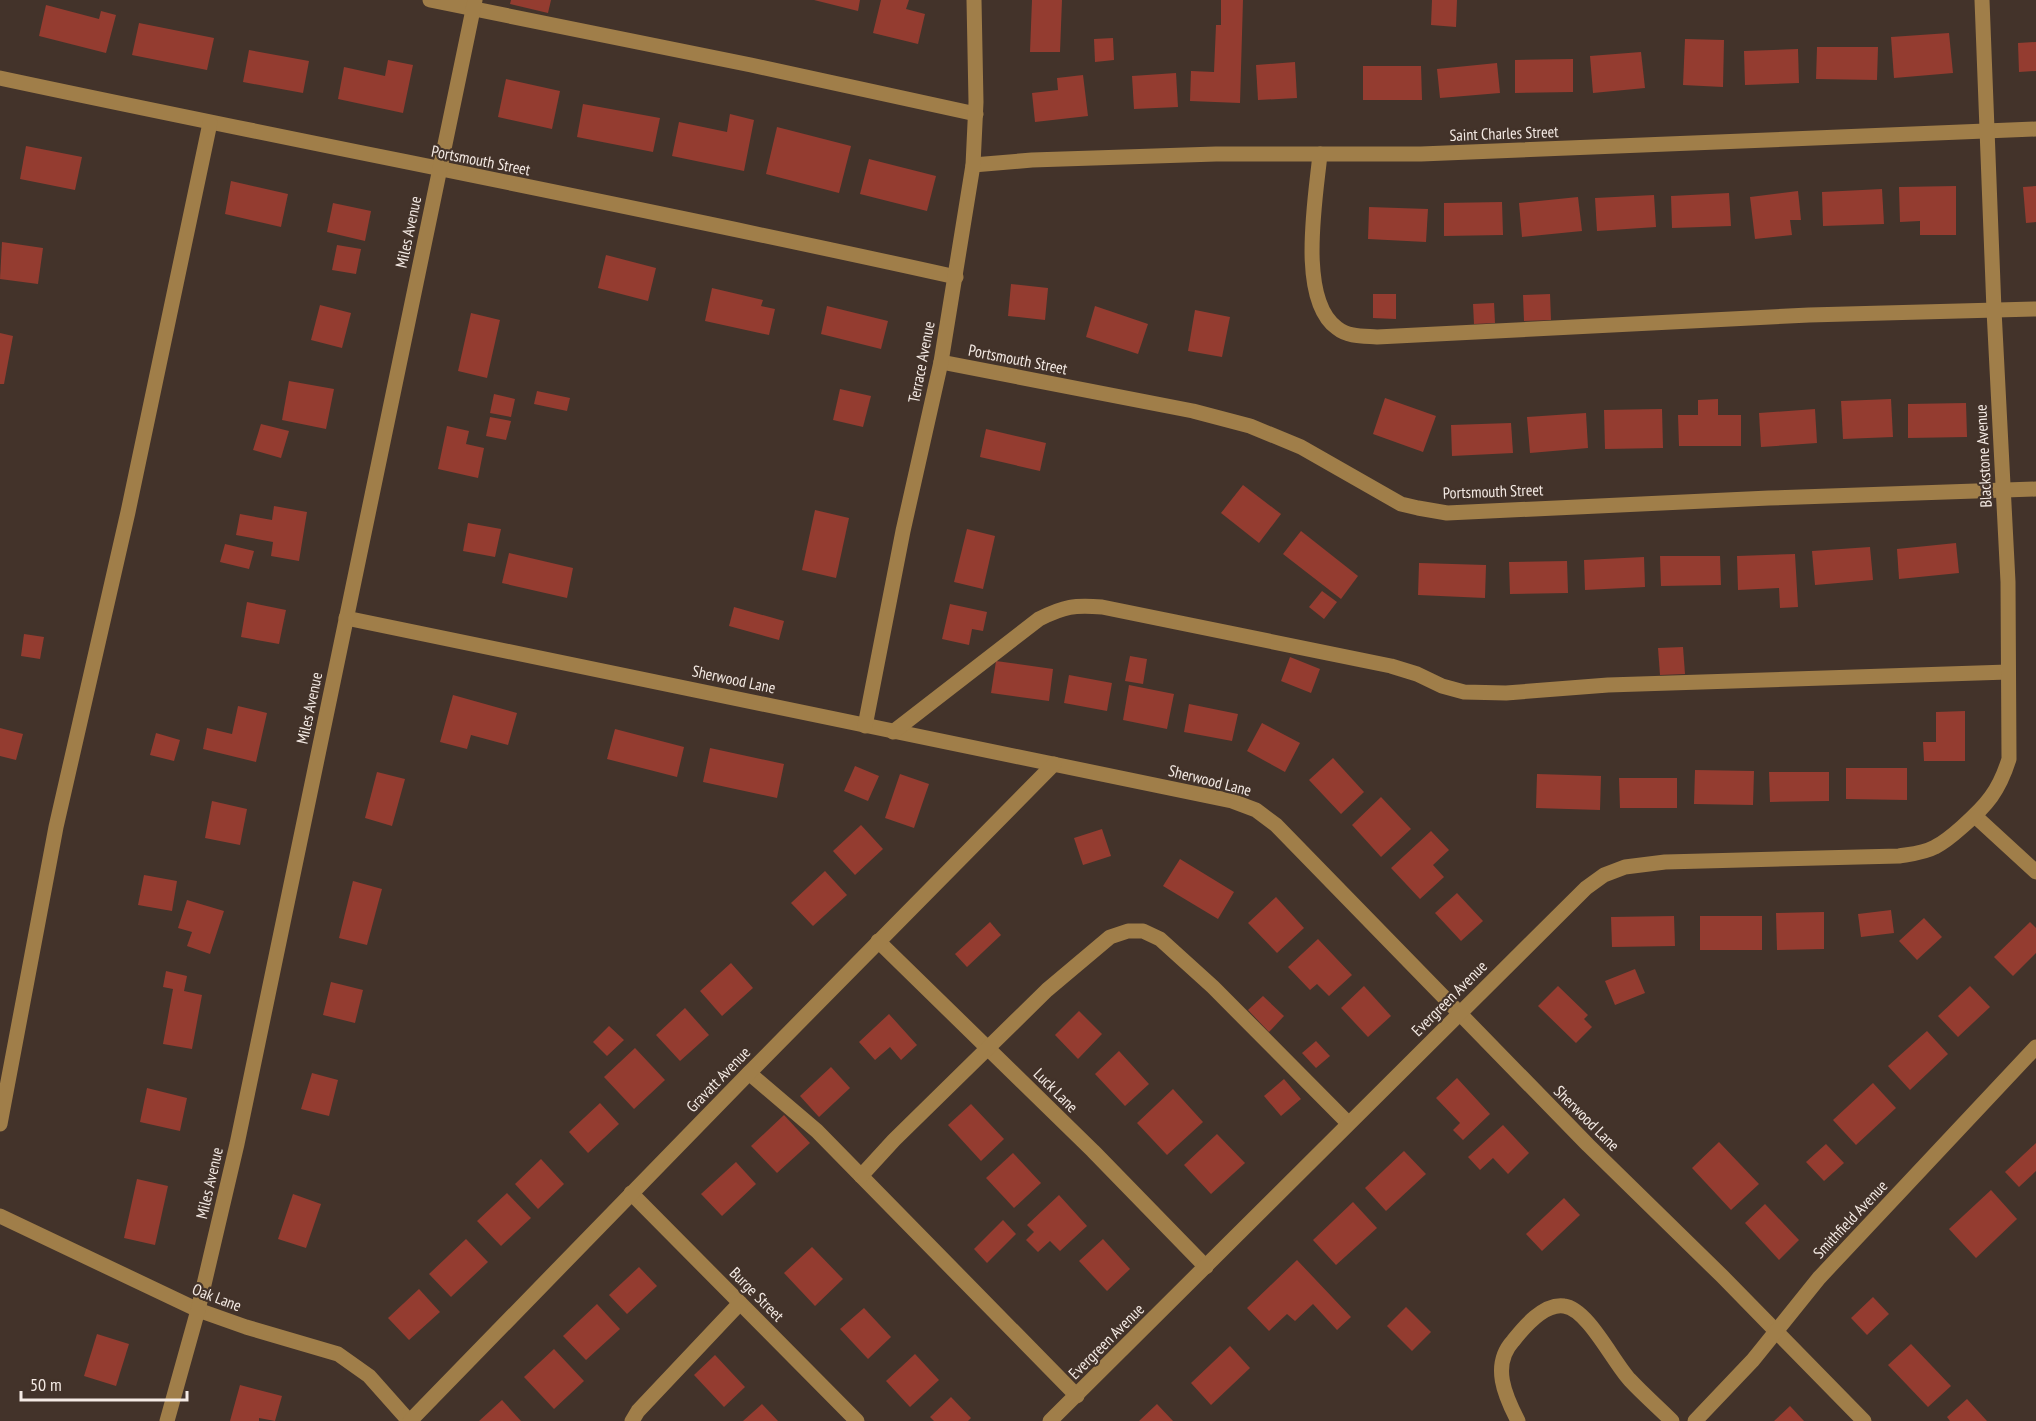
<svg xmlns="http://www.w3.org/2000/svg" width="2036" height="1421" font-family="'PT Sans Narrow',sans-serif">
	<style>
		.building { fill: #943c30 }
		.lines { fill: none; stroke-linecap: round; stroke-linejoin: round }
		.minor { stroke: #a07e49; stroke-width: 15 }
		.labels { text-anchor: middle; stroke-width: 4.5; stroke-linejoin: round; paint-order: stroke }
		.street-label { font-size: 16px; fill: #f4eae4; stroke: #43332a }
	</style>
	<rect width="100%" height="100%" fill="#43332a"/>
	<!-- building -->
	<g class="building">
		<polygon points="511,0 551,0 548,13 510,4"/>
		<polygon points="814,0 860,0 858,11"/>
		<polygon points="881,0 909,0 906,9 925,14 918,44 873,33"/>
		<polygon points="1032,0 1062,0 1060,52 1030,52"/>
		<polygon points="1221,0 1243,0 1240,103 1190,101 1191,71 1214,72 1216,25 1221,25"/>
		<polygon points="1432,0 1457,0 1456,27 1431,25"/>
		<polygon points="46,5 99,19 101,11 116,15 106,53 39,36"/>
		<polygon points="139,23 214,38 207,70 132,55"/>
		<polygon points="1949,33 1953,73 1894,78 1891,37"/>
		<polygon points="1113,38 1114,60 1095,62 1094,39"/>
		<polygon points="1685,39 1724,40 1723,87 1683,85"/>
		<polygon points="2036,42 2036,71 2019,72 2018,43"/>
		<polygon points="1817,47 1878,47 1877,80 1816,79"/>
		<polygon points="1798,49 1799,83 1745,85 1744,51"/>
		<polygon points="249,50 309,61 303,93 243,82"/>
		<polygon points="1641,52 1645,88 1593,93 1590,56"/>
		<polygon points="1573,59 1573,92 1515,93 1515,60"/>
		<polygon points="388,60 413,65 403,113 338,99 344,67 385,76"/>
		<polygon points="1295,62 1297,98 1258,100 1256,65"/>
		<polygon points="1497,63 1500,93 1440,98 1437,69"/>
		<polygon points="1363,66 1421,66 1422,100 1363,100"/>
		<polygon points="1176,73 1178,107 1134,109 1132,76"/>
		<polygon points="1083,75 1088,116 1035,122 1032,93 1058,90 1057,78"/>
		<polygon points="506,79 560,91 552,129 498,117"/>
		<polygon points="583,104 660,118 653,152 577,137"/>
		<polygon points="730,114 754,120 744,171 672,156 679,122 727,132"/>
		<polygon points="777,127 851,146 839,193 766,174"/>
		<polygon points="26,146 82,157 75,190 20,179"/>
		<polygon points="869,159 936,176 927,211 860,194"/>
		<polygon points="231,181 288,194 281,227 225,214"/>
		<polygon points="1956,186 1956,235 1920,235 1920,221 1900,222 1899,187"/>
		<polygon points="2036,186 2036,222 2026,223 2023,187"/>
		<polygon points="1882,189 1884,224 1823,226 1822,192"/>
		<polygon points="1798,191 1801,220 1790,220 1792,235 1755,239 1750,197"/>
		<polygon points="1729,193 1731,226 1672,228 1671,196"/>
		<polygon points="1654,195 1656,227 1597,231 1595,198"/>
		<polygon points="1578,197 1582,231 1522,237 1519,203"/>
		<polygon points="1502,202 1503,235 1444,236 1444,203"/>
		<polygon points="333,203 371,211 365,241 327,232"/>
		<polygon points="1369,207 1428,209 1426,242 1368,239"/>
		<polygon points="2,242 43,248 38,284 0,279"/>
		<polygon points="337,245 361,249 356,274 332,270"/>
		<polygon points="606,255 656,268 648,301 598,288"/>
		<polygon points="1011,284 1048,288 1045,320 1008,316"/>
		<polygon points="712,288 763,300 761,306 775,309 769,335 705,321"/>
		<polygon points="1373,294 1396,294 1396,319 1373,318"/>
		<polygon points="1550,294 1551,320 1524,321 1523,295"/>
		<polygon points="1494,303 1495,323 1474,324 1473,304"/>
		<polygon points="320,305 351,313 342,348 311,340"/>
		<polygon points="827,306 888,321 881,349 821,334"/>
		<polygon points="1095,306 1148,324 1138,354 1086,337"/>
		<polygon points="1195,310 1230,317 1222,357 1188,351"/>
		<polygon points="471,313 500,320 487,378 458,371"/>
		<polygon points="0,333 13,336 4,384 0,384"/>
		<polygon points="289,381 334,389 326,429 282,420"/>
		<polygon points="840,389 871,396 863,427 833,420"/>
		<polygon points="537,391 570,398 567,411 534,404"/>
		<polygon points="494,394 515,399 511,417 490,413"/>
		<polygon points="1385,398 1436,416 1423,452 1373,434"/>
		<polygon points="1718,399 1718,415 1741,415 1741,446 1679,446 1678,415 1698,415 1698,400"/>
		<polygon points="1891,399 1893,437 1843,439 1841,401"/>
		<polygon points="1966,403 1967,437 1908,438 1908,404"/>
		<polygon points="1662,409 1663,448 1605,449 1604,410"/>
		<polygon points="1815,409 1817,443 1761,447 1759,413"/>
		<polygon points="1586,413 1588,448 1530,453 1527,417"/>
		<polygon points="490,417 511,421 506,440 486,436"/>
		<polygon points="1511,423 1513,453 1452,456 1451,425"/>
		<polygon points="261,424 289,431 281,458 253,450"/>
		<polygon points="447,426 469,431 466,444 484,448 478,478 438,469"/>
		<polygon points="986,429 1046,443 1040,471 980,457"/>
		<polygon points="1243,485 1281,514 1259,543 1221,513"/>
		<polygon points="274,506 307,512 299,561 271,556 273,542 236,535 240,514 272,520"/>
		<polygon points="815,510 849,518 836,578 802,570"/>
		<polygon points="468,523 501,529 495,557 463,551"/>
		<polygon points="967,529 995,536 983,589 954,582"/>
		<polygon points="1301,531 1358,576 1341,599 1283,554"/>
		<polygon points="1956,543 1959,573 1899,579 1897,549"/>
		<polygon points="225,544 254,551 249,569 220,562"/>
		<polygon points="1870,547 1873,580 1815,585 1812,551"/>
		<polygon points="509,553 573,568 567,598 502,583"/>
		<polygon points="1795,554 1798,607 1780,608 1779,588 1738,590 1737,556"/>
		<polygon points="1660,556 1720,556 1721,585 1661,586"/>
		<polygon points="1644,557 1645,587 1585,590 1584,560"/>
		<polygon points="1567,561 1568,593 1510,594 1509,562"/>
		<polygon points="1419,563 1486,565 1485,598 1418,595"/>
		<polygon points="1322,591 1337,602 1324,619 1309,607"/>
		<polygon points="247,602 286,610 279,644 241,637"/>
		<polygon points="950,604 987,612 983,631 972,629 969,645 942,639"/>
		<polygon points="734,607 784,621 779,640 729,626"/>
		<polygon points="24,634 44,637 40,659 21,656"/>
		<polygon points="1683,647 1685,674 1660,675 1658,648"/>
		<polygon points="1130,656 1147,659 1143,684 1125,681"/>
		<polygon points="1290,657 1320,669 1311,693 1281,681"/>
		<polygon points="996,661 1053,669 1049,701 991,693"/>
		<polygon points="1069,675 1112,683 1107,711 1064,703"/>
		<polygon points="1129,685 1174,694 1167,729 1123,720"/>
		<polygon points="453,695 517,713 508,745 471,735 467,749 440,742"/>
		<polygon points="1189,704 1238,714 1232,741 1184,732"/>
		<polygon points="238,706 267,713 256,762 203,749 207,728 232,734"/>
		<polygon points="1965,711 1965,761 1924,761 1923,742 1936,742 1936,712"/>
		<polygon points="1262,723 1300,743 1285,772 1247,751"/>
		<polygon points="0,728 23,734 16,760 0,756"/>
		<polygon points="615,729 684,747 677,777 607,759"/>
		<polygon points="156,733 180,740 174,761 150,755"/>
		<polygon points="710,748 784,764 777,798 703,782"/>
		<polygon points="1333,758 1364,792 1341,814 1309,780"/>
		<polygon points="855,766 879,776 868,801 844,791"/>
		<polygon points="1846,768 1907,768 1907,800 1846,799"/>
		<polygon points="1695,770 1754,771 1753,805 1694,804"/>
		<polygon points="377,772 405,779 392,826 365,818"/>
		<polygon points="1769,772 1829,772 1829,801 1770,802"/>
		<polygon points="900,774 929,784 914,828 885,818"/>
		<polygon points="1537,774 1601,776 1600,810 1536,808"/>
		<polygon points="1619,778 1677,778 1677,808 1620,808"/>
		<polygon points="1381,797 1411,829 1381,857 1352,825"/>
		<polygon points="212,801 247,809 240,845 205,838"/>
		<polygon points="861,825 883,849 855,875 833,851"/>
		<polygon points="1102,829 1111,856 1083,865 1074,838"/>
		<polygon points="1431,831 1449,850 1433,865 1444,877 1420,899 1391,868"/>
		<polygon points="1180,859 1234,892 1218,919 1163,886"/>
		<polygon points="825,871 847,895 813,926 791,903"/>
		<polygon points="144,875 177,881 172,911 138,905"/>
		<polygon points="353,881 382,889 367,945 339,938"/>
		<polygon points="1457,893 1483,921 1461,941 1435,913"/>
		<polygon points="1276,897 1304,928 1277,953 1248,923"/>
		<polygon points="187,900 224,911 210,954 187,946 192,932 178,928"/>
		<polygon points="1891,910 1894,933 1861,937 1858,914"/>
		<polygon points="1824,912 1824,949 1777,950 1776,913"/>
		<polygon points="1674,916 1675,946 1612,947 1611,917"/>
		<rect x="1700" y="916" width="62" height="34"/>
		<polygon points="1924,918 1942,937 1917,960 1899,941"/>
		<polygon points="990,922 1001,935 967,967 955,954"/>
		<polygon points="2030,922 2036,928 2036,953 2013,976 1994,957"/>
		<polygon points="1318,939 1352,975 1329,996 1317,984 1310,990 1288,967"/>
		<polygon points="731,963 753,988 722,1016 700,991"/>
		<polygon points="1635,969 1645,993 1615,1005 1605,981"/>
		<polygon points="166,971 187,976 184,991 202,995 192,1049 163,1044 173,989 163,987"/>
		<polygon points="331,982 363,990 355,1023 323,1015"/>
		<polygon points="1364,986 1391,1016 1368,1037 1341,1008"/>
		<polygon points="1558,986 1588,1015 1584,1019 1592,1027 1576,1043 1538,1006"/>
		<polygon points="1970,986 1990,1007 1958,1037 1938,1016"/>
		<polygon points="1263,996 1284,1016 1269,1032 1248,1010"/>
		<polygon points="685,1008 709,1035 680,1061 656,1035"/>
		<polygon points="1079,1011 1102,1034 1078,1059 1055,1035"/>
		<polygon points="889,1014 917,1045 901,1060 890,1047 875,1060 859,1042"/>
		<polygon points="609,1026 624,1040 607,1056 593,1042"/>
		<polygon points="1927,1031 1948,1054 1910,1090 1888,1066"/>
		<polygon points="1316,1041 1330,1056 1316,1068 1302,1053"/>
		<polygon points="635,1048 665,1080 634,1109 604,1077"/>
		<polygon points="1119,1051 1149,1084 1125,1106 1095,1074"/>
		<polygon points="831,1067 850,1088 819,1117 800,1096"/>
		<polygon points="312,1073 338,1080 329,1116 301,1109"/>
		<polygon points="1457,1078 1490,1114 1463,1140 1453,1130 1460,1123 1436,1098"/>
		<polygon points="1284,1079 1301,1099 1281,1116 1264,1096"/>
		<polygon points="1873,1083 1896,1108 1856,1145 1833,1120"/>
		<polygon points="147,1088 187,1098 180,1131 140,1122"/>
		<polygon points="1173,1089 1203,1122 1167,1155 1137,1123"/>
		<polygon points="600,1103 619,1124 588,1153 569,1132"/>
		<polygon points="971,1104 1004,1139 981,1161 948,1125"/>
		<polygon points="784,1115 810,1143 777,1173 751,1146"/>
		<polygon points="1503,1125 1529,1153 1508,1174 1493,1158 1480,1170 1468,1157"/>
		<polygon points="1217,1134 1245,1163 1211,1194 1184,1165"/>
		<polygon points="1719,1142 1759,1184 1731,1210 1692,1168"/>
		<polygon points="2036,1143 2036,1171 2019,1187 2005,1172"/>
		<polygon points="1826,1144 1844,1163 1824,1181 1806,1162"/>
		<polygon points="1404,1151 1426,1174 1386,1211 1365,1188"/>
		<polygon points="1013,1153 1041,1183 1014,1208 986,1178"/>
		<polygon points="541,1159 564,1184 538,1209 515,1184"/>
		<polygon points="736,1162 756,1184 722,1216 701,1194"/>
		<polygon points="137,1179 168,1186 155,1245 124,1238"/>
		<polygon points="1991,1190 2017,1219 1976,1258 1949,1229"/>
		<polygon points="507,1193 531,1218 501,1246 477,1221"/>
		<polygon points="293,1194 321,1204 306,1248 278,1239"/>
		<polygon points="1059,1195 1087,1226 1060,1251 1050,1241 1038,1252 1026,1240 1034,1232 1027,1225"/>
		<polygon points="1564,1198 1580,1215 1542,1251 1526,1234"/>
		<polygon points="1353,1202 1377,1228 1336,1265 1313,1240"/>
		<polygon points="1765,1204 1799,1240 1779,1260 1745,1223"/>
		<polygon points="1003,1220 1016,1234 987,1263 974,1249"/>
		<polygon points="466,1239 488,1262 451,1297 429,1274"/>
		<polygon points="1103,1239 1130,1269 1107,1291 1079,1261"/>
		<polygon points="812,1247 843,1279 815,1306 784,1273"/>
		<polygon points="1297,1260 1351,1317 1337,1330 1313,1304 1295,1321 1287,1314 1269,1331 1247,1308"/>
		<polygon points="639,1267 657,1286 627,1314 609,1295"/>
		<polygon points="419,1289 440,1312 409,1340 388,1318"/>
		<polygon points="1873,1297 1889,1314 1867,1335 1851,1318"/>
		<polygon points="597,1304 620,1329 586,1360 563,1336"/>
		<polygon points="1406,1307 1431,1332 1412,1351 1387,1326"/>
		<polygon points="864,1308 891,1337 868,1359 840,1329"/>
		<polygon points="97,1334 129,1344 116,1386 84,1376"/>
		<polygon points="1911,1344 1951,1386 1928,1407 1888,1365"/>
		<polygon points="1230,1346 1250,1368 1211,1405 1191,1383"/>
		<polygon points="554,1349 584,1381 554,1409 524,1377"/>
		<polygon points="915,1354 939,1380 910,1407 886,1381"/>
		<polygon points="715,1355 745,1387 724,1407 694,1375"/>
		<polygon points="240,1385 282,1396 275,1421 259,1418 259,1421 230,1421"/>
		<polygon points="951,1397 971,1418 968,1421 934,1421 930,1417"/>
		<polygon points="1967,1399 1987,1421 1950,1421 1947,1417"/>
		<polygon points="502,1400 521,1421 479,1421"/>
		<polygon points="762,1404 778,1421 743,1421"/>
		<polygon points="1157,1404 1173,1421 1139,1421"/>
		<polygon points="1790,1406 1804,1421 1774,1421"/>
	</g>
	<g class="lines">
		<!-- minor -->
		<g class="minor">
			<polyline points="430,0 751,65 976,114"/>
			<path d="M0,78C318,146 638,206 956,277"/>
			<path d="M1320,154C1316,197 1297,299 1337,328C1348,337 1363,336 1377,337L1809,315L2036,309"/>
			<polyline points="973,165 1032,160 1216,154 1421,154 2036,129"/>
			<polyline points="941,362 1193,411 1250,426 1301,447 1401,504 1418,508 1447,513 1769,498 2036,489"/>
			<polyline points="346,618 1232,801 1256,810 1276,825 1588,1145 1722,1276 1864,1421"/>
			<polyline points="865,726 903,531 941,362 973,165 976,102 974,0"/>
			<path d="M893,732L1039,619C1065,606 1074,605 1102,607L1391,666L1417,674L1442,686L1464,692L1506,693L1608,685L2008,672"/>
			<polyline points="1975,816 2036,872"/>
			<polyline points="878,941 1093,1151 1206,1267"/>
			<polyline points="749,1073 817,1131 1077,1396"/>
			<polyline points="0,1124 56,827 128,512 210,123"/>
			<polyline points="861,1176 894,1140 1047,990 1110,937 1128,931 1143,931 1160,939 1213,987 1348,1123"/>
			<polyline points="631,1193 857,1421"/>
			<polyline points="0,1216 198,1310 246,1327 338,1354 369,1376 409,1421"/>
			<polyline points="167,1421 198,1310 237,1144 475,0"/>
			<polyline points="410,1421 749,1073 1054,764"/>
			<polyline points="632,1421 638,1411 740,1303"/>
			<path d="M1050,1421L1586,888L1604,875L1625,867L1665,862L1899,856C1911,854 1924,853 1935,847C1945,842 1953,835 1962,827C1987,805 1999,791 2009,759L2008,582L1994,310L1982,0"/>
			<path d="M1518,1421C1505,1396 1491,1365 1513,1341C1524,1327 1544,1303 1564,1306C1588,1309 1613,1362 1630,1380C1643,1394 1658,1407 1672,1421"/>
			<polyline points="1695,1421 1753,1360 1819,1278 2036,1047"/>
		</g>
	</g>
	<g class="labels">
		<!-- street labels -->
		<g class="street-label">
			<text transform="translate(1504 133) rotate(-2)" y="6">Saint Charles Street</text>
			<text transform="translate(481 160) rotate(11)" y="6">Portsmouth Street</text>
			<text transform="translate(408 232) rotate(-78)" y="6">Miles Avenue</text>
			<text transform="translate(1018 359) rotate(11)" y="6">Portsmouth Street</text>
			<text transform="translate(921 362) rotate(-79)" y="6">Terrace Avenue</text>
			<text transform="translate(1983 456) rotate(-93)" y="6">Blackstone Avenue</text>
			<text transform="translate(1493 491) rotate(-2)" y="6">Portsmouth Street</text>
			<text transform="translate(734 679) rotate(12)" y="6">Sherwood Lane</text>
			<text transform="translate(309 708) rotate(-78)" y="6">Miles Avenue</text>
			<text transform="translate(1210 780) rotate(14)" y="6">Sherwood Lane</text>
			<text transform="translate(1449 998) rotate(-45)" y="6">Evergreen Avenue</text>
			<text transform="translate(718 1079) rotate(-46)" y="6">Gravatt Avenue</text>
			<text transform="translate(1056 1090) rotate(45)" y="6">Luck Lane</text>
			<text transform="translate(1587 1118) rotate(45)" y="6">Sherwood Lane</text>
			<text transform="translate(209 1183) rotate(-77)" y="6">Miles Avenue</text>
			<text transform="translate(1850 1219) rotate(-47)" y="6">Smithfield Avenue</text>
			<text transform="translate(757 1294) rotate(45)" y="6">Burge Street</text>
			<text transform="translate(217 1297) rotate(21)" y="6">Oak Lane</text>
			<text transform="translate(1106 1341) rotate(-45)" y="6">Evergreen Avenue</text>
		</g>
	</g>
	<!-- scale -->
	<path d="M21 1391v9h166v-9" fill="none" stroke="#f4eae4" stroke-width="3"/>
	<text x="30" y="1391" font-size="18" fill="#f4eae4" stroke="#43332a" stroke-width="4.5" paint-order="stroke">50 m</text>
</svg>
